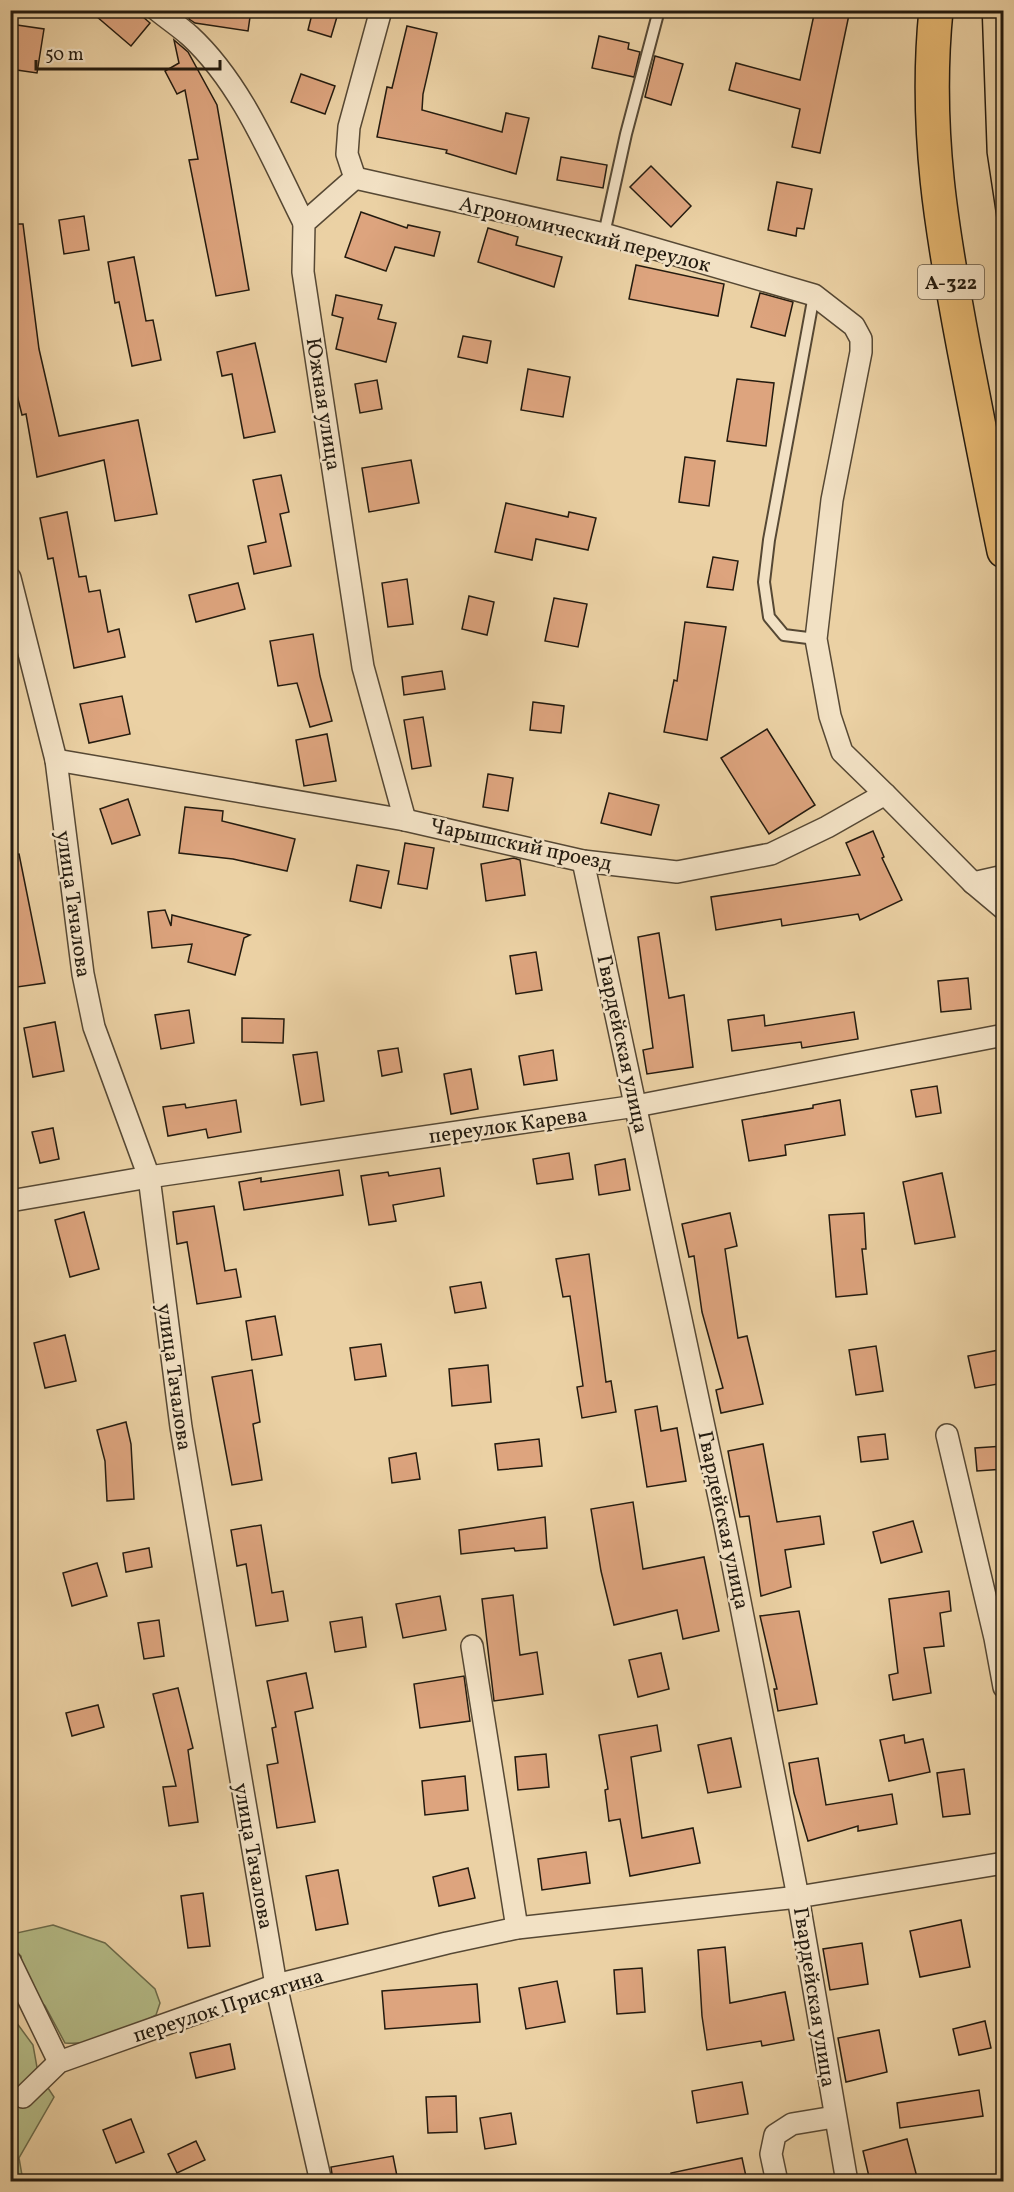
<svg xmlns="http://www.w3.org/2000/svg" width="1014" height="2192" font-family="Vollkorn,serif">
	<style>
		.green { fill: #b5bc88; stroke: #6c6c4c; stroke-width: 1.5 }
		.building { fill: #dda47e; stroke: #241b0f; stroke-width: 1.5 }
		.lines { fill: none; stroke-linecap: round; stroke-linejoin: round }
		.lane-casing { stroke: #564834; stroke-width: 14 }
		.street-casing { stroke: #564834; stroke-width: 24 }
		.highway-casing { stroke: #241b0f; stroke-width: 36 }
		.lane { stroke: #f2e1c4; stroke-width: 10 }
		.street { stroke: #f2e1c4; stroke-width: 21 }
		.highway { stroke: #e6b872; stroke-width: 33 }
		.tram { stroke: #241b0f; stroke-width: 1.5 }
		.labels { text-anchor: middle; stroke-width: 5; stroke-linejoin: round; paint-order: stroke }
		.shield { fill: #f2e1c4; stroke: #625645; stroke-width: 1.5 }
		.shield-label { font-size: 20px; font-weight: bold; fill: #241b0f }
		.street-label { font-size: 21px; fill: #241b0f; stroke: #f2e1c4 }
	</style>
	<rect width="100%" height="100%" fill="#ebd1a4"/>
	<filter id="stains"><feTurbulence type="fractalNoise" baseFrequency=".00333" numOctaves="4"/><feColorMatrix values="0 0 0 0 .2 0 0 0 0 .09 0 0 0 0 .02 0 0 0 .5 -.17"/></filter>
	<radialGradient id="worn" r=".72"><stop offset=".6" stop-color="#630" stop-opacity="0"/><stop offset="1" stop-color="#630" stop-opacity=".3"/></radialGradient>
	<!-- green -->
	<g class="green">
		<path d="M53,1925L105,1943L155,1989L160,2003L156,2015C129,2030 96,2046 65,2043L45,2006L25,1986L21,1956L11,1947L12,1934Z"/>
		<polygon points="10,2007 16,2022 33,2045 38,2073 54,2097 19,2158 23,2181 11,2181"/>
	</g>
	<!-- building -->
	<g class="building">
		<polygon points="89,10 135,10 150,23 131,46"/>
		<polygon points="190,10 251,10 248,31 195,23 189,19"/>
		<polygon points="313,10 339,10 331,37 308,30"/>
		<polygon points="815,10 850,10 820,153 792,147 800,109 729,90 736,63 800,80"/>
		<polygon points="10,24 44,29 37,73 10,69"/>
		<polygon points="407,26 437,33 423,94 422,110 502,132 506,113 529,118 516,174 446,153 447,150 377,137 387,87 392,88"/>
		<polygon points="599,36 629,43 628,49 640,52 634,77 592,68"/>
		<polygon points="174,40 188,52 217,105 249,290 216,296 189,160 198,159 185,90 177,94 165,71 179,63"/>
		<polygon points="655,56 683,64 671,105 645,97"/>
		<polygon points="301,74 335,86 325,114 291,102"/>
		<polygon points="561,157 607,165 603,188 557,180"/>
		<polygon points="651,166 691,206 671,227 630,187"/>
		<polygon points="777,182 812,189 804,229 797,228 796,236 768,230"/>
		<polygon points="361,212 407,228 408,225 440,232 434,256 395,247 386,271 345,257"/>
		<polygon points="84,216 89,250 64,254 59,220"/>
		<polygon points="10,224 23,224 39,349 59,436 138,420 157,514 115,521 104,460 37,477 26,414 22,415 10,367"/>
		<polygon points="488,228 518,237 516,245 562,257 554,287 478,262"/>
		<polygon points="134,257 146,321 153,320 161,360 132,366 119,302 115,303 108,262"/>
		<polygon points="636,265 724,284 718,316 629,299"/>
		<polygon points="760,293 793,302 785,336 751,327"/>
		<polygon points="336,295 382,305 378,319 396,323 386,362 336,349 343,318 332,315"/>
		<polygon points="463,336 491,341 487,363 458,357"/>
		<polygon points="255,343 275,432 244,438 232,374 222,376 217,352"/>
		<polygon points="528,369 570,377 563,417 521,410"/>
		<polygon points="737,379 774,383 766,446 727,441"/>
		<polygon points="377,380 382,409 360,413 355,384"/>
		<polygon points="685,457 715,461 709,506 679,502"/>
		<polygon points="411,460 419,503 369,512 362,468"/>
		<polygon points="281,475 289,512 280,514 291,566 254,574 248,546 266,542 253,480"/>
		<polygon points="506,503 568,517 569,512 596,518 588,550 536,539 532,560 495,552"/>
		<polygon points="67,512 79,577 86,576 89,592 100,590 108,632 119,629 125,657 74,668 53,558 48,559 40,518"/>
		<polygon points="713,557 738,561 733,590 707,587"/>
		<polygon points="407,579 413,624 388,627 382,583"/>
		<polygon points="238,583 245,609 196,622 189,595"/>
		<polygon points="469,596 494,602 487,635 462,629"/>
		<polygon points="554,598 587,604 578,647 545,641"/>
		<polygon points="685,622 726,627 707,740 664,732 674,680 677,681"/>
		<polygon points="313,634 320,676 332,721 310,727 297,683 278,686 270,641"/>
		<polygon points="442,671 445,689 404,695 402,677"/>
		<polygon points="122,696 130,734 89,743 80,704"/>
		<polygon points="533,702 564,706 561,733 530,730"/>
		<polygon points="423,717 431,766 412,769 404,720"/>
		<polygon points="767,729 815,805 769,834 721,758"/>
		<polygon points="327,734 336,781 304,786 296,740"/>
		<polygon points="488,774 513,778 508,811 483,807"/>
		<polygon points="609,793 659,805 651,835 601,823"/>
		<polygon points="128,799 140,835 112,844 100,809"/>
		<polygon points="185,807 223,811 222,821 295,839 287,871 233,859 179,853"/>
		<polygon points="873,831 884,857 882,858 902,900 860,920 858,914 782,926 781,919 716,930 711,897 860,875 846,843"/>
		<polygon points="405,843 434,848 427,889 398,884"/>
		<polygon points="19,854 45,983 17,987 10,952 10,855"/>
		<polygon points="514,858 520,860 525,895 486,901 481,864"/>
		<polygon points="357,865 389,871 381,908 350,901"/>
		<polygon points="165,910 171,926 172,915 250,935 244,938 235,975 188,962 192,944 152,948 148,912"/>
		<polygon points="659,933 669,998 684,995 693,1067 647,1074 643,1050 653,1048 638,937"/>
		<polygon points="536,952 542,990 516,994 510,956"/>
		<polygon points="968,978 971,1009 941,1012 938,981"/>
		<polygon points="189,1010 194,1043 161,1049 155,1015"/>
		<polygon points="854,1012 858,1039 802,1048 801,1042 732,1051 728,1020 764,1015 765,1026"/>
		<polygon points="242,1018 284,1019 283,1043 242,1042"/>
		<polygon points="55,1022 64,1071 33,1077 24,1028"/>
		<polygon points="398,1048 402,1072 382,1076 378,1051"/>
		<polygon points="553,1050 557,1080 524,1085 519,1056"/>
		<polygon points="317,1052 324,1101 301,1105 293,1055"/>
		<polygon points="471,1069 478,1109 451,1114 444,1074"/>
		<polygon points="937,1086 941,1113 916,1117 911,1090"/>
		<polygon points="236,1100 241,1132 208,1138 206,1129 168,1136 163,1107 185,1104 186,1108"/>
		<polygon points="840,1100 845,1135 785,1145 786,1155 749,1161 742,1120 813,1108 813,1105"/>
		<polygon points="53,1128 59,1159 40,1163 32,1132"/>
		<polygon points="569,1153 573,1179 537,1184 533,1159"/>
		<polygon points="625,1159 630,1190 599,1195 595,1165"/>
		<polygon points="440,1168 444,1196 393,1205 396,1221 369,1225 361,1176 388,1172 389,1176"/>
		<polygon points="339,1170 343,1195 244,1210 239,1182 261,1178 261,1182"/>
		<polygon points="942,1173 955,1237 915,1244 903,1182"/>
		<polygon points="214,1206 225,1271 236,1269 241,1297 197,1304 187,1242 177,1244 173,1212"/>
		<polygon points="84,1212 99,1269 70,1277 55,1220"/>
		<polygon points="730,1213 737,1246 725,1249 738,1338 747,1336 763,1404 721,1413 716,1390 723,1388 702,1312 694,1256 689,1257 682,1224"/>
		<polygon points="864,1213 866,1249 862,1249 867,1294 836,1297 829,1215"/>
		<polygon points="589,1254 606,1382 611,1381 616,1412 582,1418 577,1387 583,1386 570,1296 563,1297 556,1259"/>
		<polygon points="481,1282 486,1308 455,1313 450,1287"/>
		<polygon points="275,1316 282,1355 252,1360 246,1321"/>
		<polygon points="65,1335 76,1381 45,1388 34,1343"/>
		<polygon points="381,1344 386,1376 355,1380 350,1348"/>
		<polygon points="876,1346 883,1391 856,1395 849,1350"/>
		<polygon points="999,1350 1004,1383 975,1388 968,1356"/>
		<polygon points="488,1365 491,1402 452,1406 449,1369"/>
		<polygon points="252,1370 260,1422 253,1424 262,1480 232,1485 212,1377"/>
		<polygon points="657,1406 661,1431 677,1428 686,1481 647,1487 635,1410"/>
		<polygon points="126,1422 131,1444 134,1499 107,1501 105,1461 97,1430"/>
		<polygon points="885,1434 888,1459 861,1462 858,1437"/>
		<polygon points="539,1439 542,1466 498,1470 495,1444"/>
		<polygon points="763,1444 777,1522 820,1516 824,1544 785,1550 791,1587 761,1596 749,1516 740,1517 728,1451"/>
		<polygon points="1004,1446 1004,1469 977,1471 975,1448"/>
		<polygon points="416,1453 420,1479 392,1483 389,1458"/>
		<polygon points="633,1502 643,1569 704,1557 719,1631 683,1639 677,1610 614,1625 601,1571 591,1509"/>
		<polygon points="545,1517 547,1548 515,1551 514,1548 461,1554 459,1530"/>
		<polygon points="913,1521 922,1552 881,1563 873,1532"/>
		<polygon points="261,1525 272,1593 283,1591 288,1621 256,1626 246,1564 237,1566 231,1530"/>
		<polygon points="149,1548 152,1567 126,1572 123,1553"/>
		<polygon points="97,1563 107,1596 72,1606 63,1573"/>
		<polygon points="949,1591 951,1611 940,1613 944,1646 924,1648 931,1693 893,1700 889,1675 898,1673 889,1599"/>
		<polygon points="513,1595 520,1655 537,1652 543,1694 494,1701 482,1599"/>
		<polygon points="440,1596 446,1630 403,1638 396,1604"/>
		<polygon points="799,1611 817,1704 778,1711 774,1689 777,1689 760,1616"/>
		<polygon points="362,1617 366,1647 335,1652 330,1622"/>
		<polygon points="159,1620 164,1656 144,1659 138,1623"/>
		<polygon points="661,1653 669,1689 638,1697 629,1660"/>
		<polygon points="306,1673 313,1708 295,1712 315,1822 277,1828 267,1765 278,1763 272,1728 276,1727 267,1681"/>
		<polygon points="464,1676 470,1721 420,1728 414,1684"/>
		<polygon points="178,1688 193,1748 188,1750 198,1822 169,1826 163,1787 176,1786 153,1694"/>
		<polygon points="98,1705 104,1727 72,1736 66,1713"/>
		<polygon points="657,1725 661,1751 631,1757 642,1838 693,1828 700,1863 630,1876 620,1819 609,1821 605,1790 608,1789 599,1735"/>
		<polygon points="904,1735 905,1743 923,1739 930,1772 889,1781 880,1740"/>
		<polygon points="731,1738 741,1787 708,1793 698,1745"/>
		<polygon points="546,1754 549,1787 518,1790 515,1757"/>
		<polygon points="818,1758 826,1805 892,1794 897,1824 858,1831 858,1826 808,1841 794,1793 789,1763"/>
		<polygon points="964,1769 970,1814 943,1817 937,1773"/>
		<polygon points="465,1776 468,1810 425,1815 422,1781"/>
		<polygon points="586,1852 590,1883 542,1890 538,1859"/>
		<polygon points="468,1868 475,1898 439,1906 433,1877"/>
		<polygon points="338,1870 348,1924 316,1930 306,1876"/>
		<polygon points="203,1893 210,1946 188,1948 181,1896"/>
		<polygon points="961,1920 970,1967 920,1977 910,1931"/>
		<polygon points="862,1943 868,1984 830,1990 823,1949"/>
		<polygon points="725,1947 730,2003 785,1992 794,2040 762,2046 761,2041 707,2050 702,2016 698,1950"/>
		<polygon points="642,1968 645,2012 617,2014 614,1970"/>
		<polygon points="557,1981 565,2022 526,2029 519,1988"/>
		<polygon points="477,1984 480,2022 385,2029 382,1991"/>
		<polygon points="985,2021 991,2048 959,2055 953,2029"/>
		<polygon points="879,2030 887,2072 846,2082 838,2038"/>
		<polygon points="230,2044 235,2069 196,2078 190,2053"/>
		<polygon points="742,2082 748,2114 697,2123 692,2091"/>
		<polygon points="979,2090 983,2116 900,2128 897,2103"/>
		<polygon points="456,2096 457,2132 428,2133 426,2097"/>
		<polygon points="511,2113 516,2144 485,2149 480,2118"/>
		<polygon points="131,2119 144,2152 116,2163 103,2130"/>
		<polygon points="907,2139 918,2181 870,2181 863,2151"/>
		<polygon points="196,2141 205,2160 177,2173 168,2154"/>
		<polygon points="393,2156 398,2181 333,2181 331,2167"/>
		<polygon points="742,2158 747,2181 672,2181 671,2173"/>
	</g>
	<g class="lines">
		<defs>
			<g id="lane">
				<polyline points="604,234 626,134 659,10"/>
				<polyline points="814,295 769,540 764,582 769,617 784,635 816,639"/>
			</g>
			<g id="street">
				<path d="M157,10C168,19 180,27 190,36C243,85 272,160 304,223"/>
				<polyline points="381,10 349,127 347,154 355,178 304,223 303,272 363,667 405,820"/>
				<polyline points="355,178 604,234 814,295 854,326 861,339 861,352 832,500 816,639 830,716 842,752 885,794"/>
				<polyline points="10,578 56,760 83,974 94,1027 149,1177 181,1427 276,1985 321,2182"/>
				<polyline points="56,760 405,820 583,861 677,872 771,854 827,827 885,794 973,883 1004,909"/>
				<polyline points="583,861 725,1525 798,1897 847,2182"/>
				<polyline points="973,883 1004,876"/>
				<polyline points="10,1201 149,1177 636,1106 1004,1035"/>
				<polyline points="947,1435 995,1638 1004,1687"/>
				<polyline points="472,1646 517,1928"/>
				<polyline points="10,1961 59,2062"/>
				<polyline points="23,2097 59,2062 276,1985 447,1943 517,1928 798,1897 1004,1863"/>
				<polyline points="777,2182 771,2154 775,2135 792,2124 834,2117"/>
			</g>
			<path id="highway" d="M936,10C924,130 942,233 964,349C977,416 990,484 1004,551"/>
		</defs>
		<!-- lane casing -->
		<use href="#lane" class="lane-casing"/>
		<!-- street casing -->
		<use href="#street" class="street-casing"/>
		<!-- highway casing -->
		<use href="#highway" class="highway-casing"/>
		<!-- lane -->
		<use href="#lane" class="lane"/>
		<!-- street -->
		<use href="#street" class="street"/>
		<!-- highway -->
		<use href="#highway" class="highway"/>
		<!-- tram -->
		<g class="tram">
			<polyline points="982,10 987,153 1004,265"/>
			<polyline points="998,10 999,106 1004,162"/>
		</g>
	</g>
	<g class="labels">
		<!-- shield labels -->
		<rect class="shield" x="918" y="265" width="66" height="34" rx="4.5"/>
		<g class="shield-label">
			<text x="951" y="289">А-322</text>
		</g>
		<!-- street labels -->
		<g class="street-label">
			<text transform="translate(585 234) rotate(14)" y="7">Агрономический переулок</text>
			<text transform="translate(324 404) rotate(81)" y="7">Южная улица</text>
			<text transform="translate(521 844) rotate(12)" y="7">Чарышский проезд</text>
			<text transform="translate(74 904) rotate(82)" y="7">улица Тачалова</text>
			<text transform="translate(623 1044) rotate(78)" y="7">Гвардейская улица</text>
			<text transform="translate(508 1125) rotate(-8)" y="7">переулок Карева</text>
			<text transform="translate(175 1377) rotate(82)" y="7">улица Тачалова</text>
			<text transform="translate(724 1520) rotate(78)" y="7">Гвардейская улица</text>
			<text transform="translate(254 1856) rotate(80)" y="7">улица Тачалова</text>
			<text transform="translate(815 1997) rotate(81)" y="7">Гвардейская улица</text>
			<text transform="translate(228 2005) rotate(-18)" y="7">переулок Присягина</text>
		</g>
	</g>
	<!-- margin -->
	<rect width="1014" height="2192" fill="none" stroke="#ebd1a4" stroke-width="36"/>
	<rect x="12" y="12" width="990" height="2168" fill="none" stroke="#241b0f" stroke-width="3"/>
	<rect x="18" y="18" width="978" height="2156" fill="none" stroke="#241b0f" stroke-width="1.5"/>
	<!-- scale -->
	<path d="M36 60v9h184v-9" fill="none" stroke="#241b0f" stroke-width="3"/>
	<text x="45" y="60" font-size="18" fill="#241b0f" stroke="#f2e1c4" stroke-width="4.5" paint-order="stroke">50 m</text>
	<rect width="100%" height="100%" filter="url(#stains)"/>
	<rect width="100%" height="100%" fill="url(#worn)"/>
</svg>
